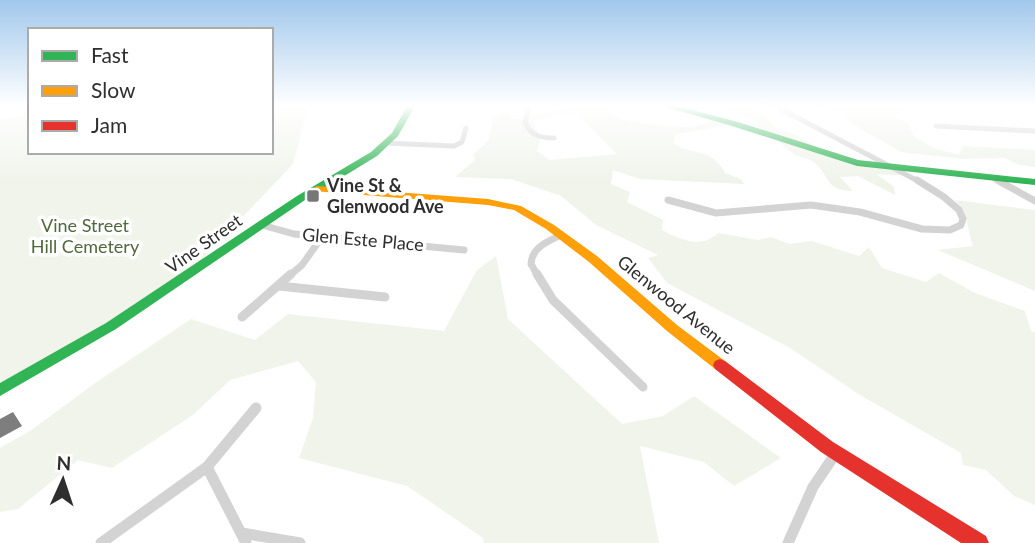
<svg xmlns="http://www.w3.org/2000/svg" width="1035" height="543" font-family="Lato,sans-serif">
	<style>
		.green { fill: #f0f4eb; fill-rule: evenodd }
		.building { fill: #7e7e7e }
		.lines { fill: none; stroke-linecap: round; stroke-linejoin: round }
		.street-far3 { stroke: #d3d3d3; stroke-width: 5 }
		.street-far2 { stroke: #d3d3d3; stroke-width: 7 }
		.street-far1 { stroke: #d3d3d3; stroke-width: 9 }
		.street { stroke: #d3d3d3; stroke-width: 11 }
		.fast { fill: #30b455; fill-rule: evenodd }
		.slow { fill: #ff9f0a; fill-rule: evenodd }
		.jam { fill: #e5322d; fill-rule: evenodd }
		.poi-dot { fill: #777; stroke: #fff; stroke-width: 2.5 }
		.labels { text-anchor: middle; stroke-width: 7; stroke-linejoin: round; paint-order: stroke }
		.poi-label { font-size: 18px; font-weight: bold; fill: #2e2e2e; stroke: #fff; text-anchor: start }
		.park-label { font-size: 18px; fill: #4e693b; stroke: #fff }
		.street-label { font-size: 18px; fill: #2e2e2e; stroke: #fff }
	</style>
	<rect width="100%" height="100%" fill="#fff"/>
	<!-- green -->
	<g class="green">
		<polygon points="271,106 308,106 293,164 200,262 83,338 0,383 0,120 30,112 30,152 271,152"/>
		<path d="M586,106L608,108L620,119L658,126L692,127L712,121L730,125L676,134L673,143C694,157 711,146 725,173L741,179L744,184L640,179L613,170L611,184L630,192L627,202L663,220L662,230C681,240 701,249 718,233L758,240L771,237L790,244L812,241L859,256L869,247L882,268L926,282L939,273L975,293L1025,311L1031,331L1035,332V505L1014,496L986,470L963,465L961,453L860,395L790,348L667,283L648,258L658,255L596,225L561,196L511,179L455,177L475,160L473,155L489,140L493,118L501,112H511L509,117L518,119ZM577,114L617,154L550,160L537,151L540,141L533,119Z"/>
		<path d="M720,106H748L766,117L776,128L796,135L817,147L815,151L899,169L901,175L877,174L894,187L895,195L858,176L840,177L853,191C825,191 831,177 815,163C809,158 800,158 794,154C779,143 776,135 758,128L755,120L735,113H726Z"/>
		<polygon points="813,106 901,106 911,110 894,116 909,124 913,136 936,149 959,155 963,146 1035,150 1035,167 1019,165 1005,158 964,159 901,152 851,123 843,114"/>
		<path d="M955,200L1035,210V291L938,250L973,246C965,223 972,220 955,200Z"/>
		<polygon points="496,256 508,319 622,424 663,416 694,396 781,458 734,486 704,462 640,446 659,543 484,543 483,538 407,486 299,458 313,418 316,382 298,361 230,380 193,415 112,468 78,460 18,509 0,512 0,448 30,431 98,381 191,319 255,340 288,314 444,331 477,270"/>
	</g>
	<!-- building -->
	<polygon class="building" points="13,412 22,426 0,438 0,419"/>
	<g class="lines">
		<!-- street-far3 -->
		<g class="street-far3">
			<path d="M530,106L525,122C530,135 540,138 554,138"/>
			<polyline points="775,106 920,182"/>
			<polyline points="936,126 1035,131"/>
			<polyline points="385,143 454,146 462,142 466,128"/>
			<polyline points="993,178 1000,182"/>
		</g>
		<!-- street-far2 -->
		<g class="street-far2">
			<polyline points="997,180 1035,201"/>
			<polyline points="668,200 716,213 811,205 860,212 922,229 950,230 961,225 963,219 959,210 944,197 917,180"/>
			<polyline points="262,225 294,234 464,250"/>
			<polyline points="289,276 302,265 322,237"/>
			<path d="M538,276L531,264C532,247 547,242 561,235"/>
		</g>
		<!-- street-far1 -->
		<g class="street-far1">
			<polyline points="537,274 553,300 643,387"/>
			<polyline points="279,286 385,297"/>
			<polyline points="242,317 291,274"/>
		</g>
		<!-- street -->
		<g class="street">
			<polyline points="207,467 246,543"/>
			<polyline points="242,533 300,543"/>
			<polyline points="101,543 207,467 256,408"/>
			<polyline points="788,543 813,487 836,453"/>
		</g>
		<!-- fast -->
		<g class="fast">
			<polygon points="407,106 415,106 398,136 377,156 305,200 116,329 0,396 0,383 106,323 297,196 371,152 392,133"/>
			<polygon points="662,106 677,106 738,122 858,160 1035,179 1035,185 857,166 732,126"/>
		</g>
		<!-- slow -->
		<polygon class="slow" points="317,186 488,199 521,206 554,225 597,256 677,325 725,361 727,365 725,369 720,371 715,369 667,331 589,262 546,229 514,210 488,205 313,191 312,189"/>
		<!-- jam -->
		<polygon class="jam" points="720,359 725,361 833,442 986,536 989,543 961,543 821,452 715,369 713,365 715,361"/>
	</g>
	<!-- sky -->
	<linearGradient id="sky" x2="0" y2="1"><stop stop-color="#a1c8ec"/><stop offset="0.58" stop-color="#fff"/><stop offset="1" stop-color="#fff" stop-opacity="0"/></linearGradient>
	<rect width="1035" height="182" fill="url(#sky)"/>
	<!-- markers -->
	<rect class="poi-dot" x="306" y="189" width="14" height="14" rx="3.5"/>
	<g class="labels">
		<!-- poi labels -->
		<g class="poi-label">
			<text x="327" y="192">Vine St &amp;<tspan x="327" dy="21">Glenwood Ave</tspan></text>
		</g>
		<!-- park labels -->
		<g class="park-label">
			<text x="85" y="232">Vine Street<tspan x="85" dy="21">Hill Cemetery</tspan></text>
		</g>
		<!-- street labels -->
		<g class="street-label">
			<text transform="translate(363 240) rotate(5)" y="6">Glen Este Place</text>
			<text transform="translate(204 244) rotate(-35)" y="6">Vine Street</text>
			<text transform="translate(676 305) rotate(39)" y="6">Glenwood Avenue</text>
		</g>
	</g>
	<!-- legend -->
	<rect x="28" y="28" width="245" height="126" fill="#ffffff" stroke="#ababab" stroke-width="2"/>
	<rect x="42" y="51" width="35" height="10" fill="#30b455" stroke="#ababab" stroke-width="2"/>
	<text x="91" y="63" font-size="21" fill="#2e2e2e">Fast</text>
	<rect x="42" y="86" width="35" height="10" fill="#ff9f0a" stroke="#ababab" stroke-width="2"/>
	<text x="91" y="98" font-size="21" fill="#2e2e2e">Slow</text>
	<rect x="42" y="121" width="35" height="10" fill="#e5322d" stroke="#ababab" stroke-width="2"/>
	<text x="91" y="133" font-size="21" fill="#2e2e2e">Jam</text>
	<!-- north arrow -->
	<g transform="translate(63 480) rotate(3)" stroke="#ffffff" stroke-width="5" paint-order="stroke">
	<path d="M0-5L12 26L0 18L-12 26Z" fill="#2e2e2e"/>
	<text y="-10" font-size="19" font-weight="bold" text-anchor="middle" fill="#2e2e2e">N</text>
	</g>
</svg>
